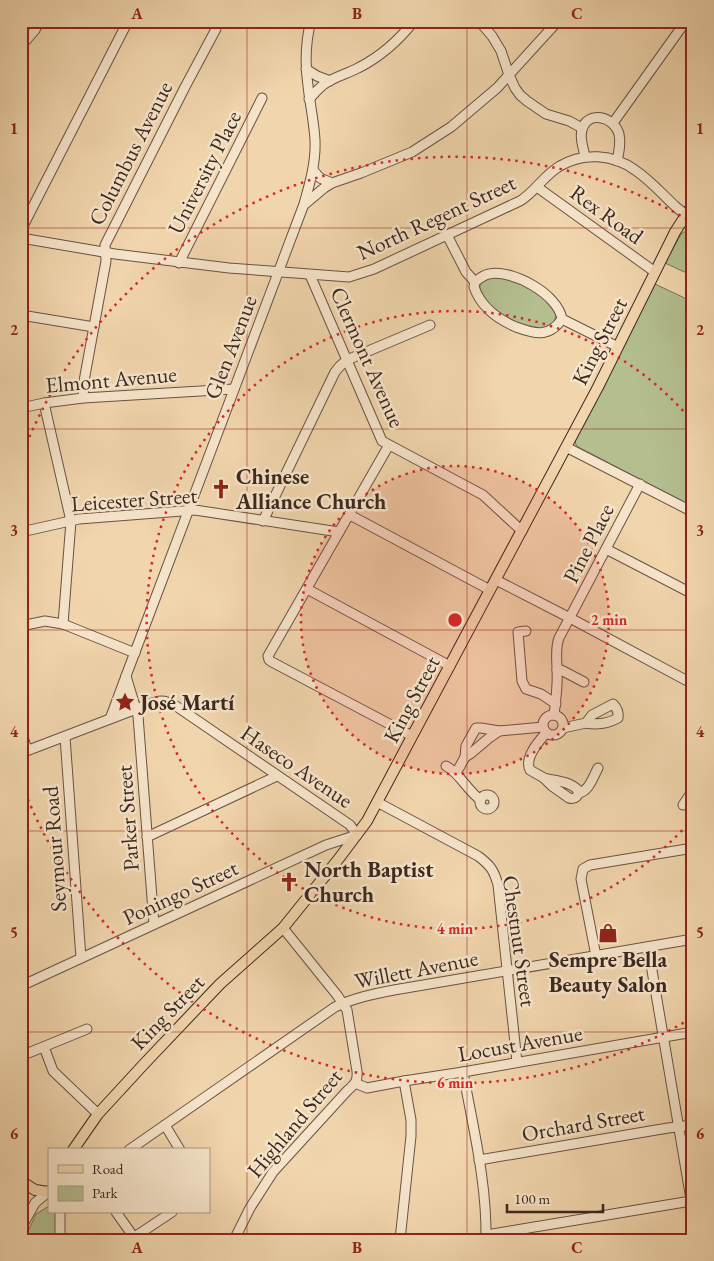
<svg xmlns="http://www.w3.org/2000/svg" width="714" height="1261" font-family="'EB Garamond',serif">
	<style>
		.green { fill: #b4be8f; stroke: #787358 }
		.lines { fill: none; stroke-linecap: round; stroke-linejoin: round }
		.minor-casing { stroke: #685343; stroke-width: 11 }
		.major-casing { stroke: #3b2820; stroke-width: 12 }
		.minor { stroke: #f6e4ca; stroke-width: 9 }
		.major { stroke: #f1d5ad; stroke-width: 10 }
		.grid { fill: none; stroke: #8f2418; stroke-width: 1; stroke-opacity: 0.55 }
		.ring { fill: none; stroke: #d62828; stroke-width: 2.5; stroke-dasharray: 2.5 5 }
		.labels { text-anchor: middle; stroke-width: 5; stroke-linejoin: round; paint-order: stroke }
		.street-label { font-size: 22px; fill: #3b2820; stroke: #f6e4ca }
		.poi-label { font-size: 22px; font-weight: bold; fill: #3b2820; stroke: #f6e4ca; text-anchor: start }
		.centre { fill: #d62828; stroke: #f6e4ca; stroke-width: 2.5 }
		.ring-label { font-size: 15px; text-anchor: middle; font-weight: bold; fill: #d62828; stroke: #f6e4ca; stroke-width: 5; stroke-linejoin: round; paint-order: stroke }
		.neatline { fill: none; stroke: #8f2418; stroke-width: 2 }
		.grid-label { font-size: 16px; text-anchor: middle; font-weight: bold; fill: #8f2418 }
	</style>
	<rect width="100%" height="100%" fill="#f1d5ad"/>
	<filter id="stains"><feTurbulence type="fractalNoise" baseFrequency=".004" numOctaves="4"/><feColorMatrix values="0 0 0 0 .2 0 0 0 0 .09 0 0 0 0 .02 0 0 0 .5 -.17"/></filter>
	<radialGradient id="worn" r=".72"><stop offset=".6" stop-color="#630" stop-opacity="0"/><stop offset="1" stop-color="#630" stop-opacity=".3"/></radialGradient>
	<!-- green -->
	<g class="green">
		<polygon points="693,230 693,276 665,263 681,234 684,232"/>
		<path d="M494,276L519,282L537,292L556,310C557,323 550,328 538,329C536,329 532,330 530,329C524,328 507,320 501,316C494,312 481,298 480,289C479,285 482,282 484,279Z"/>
		<polygon points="655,284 693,302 693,507 580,448 576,445 575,441"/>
		<polygon points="49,1206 49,1212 57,1212 56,1240 24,1240 36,1214"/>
	</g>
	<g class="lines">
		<defs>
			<g id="minor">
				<polyline points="479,21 492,36 501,51 509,75 515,88 520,95 527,101 546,114 569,121 582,128"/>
				<polyline points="21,28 31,21"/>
				<polyline points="21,46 35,30 39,21"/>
				<polyline points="306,69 317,76 330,81"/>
				<path d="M309,99C314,94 318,89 323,85C333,77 347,74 358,68C380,57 399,40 414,21"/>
				<polyline points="613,123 686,21"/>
				<path d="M585,157C584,149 579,138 582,130C587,110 614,116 619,134C621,143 619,152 617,161"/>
				<polyline points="313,170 320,178 332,183"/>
				<polyline points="537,187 655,272"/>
				<polyline points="305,204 324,188 332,183 361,173 412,152 451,127 497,88 558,21"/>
				<polyline points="21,230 128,21"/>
				<path d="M447,235L466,272L475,282L474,287C481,307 497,319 516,327C535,334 549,338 562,319C558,294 512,269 489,274C483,275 480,278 475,282"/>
				<path d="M21,238L115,254L229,268L349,277L374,269L520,201C535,192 544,175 560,166C583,152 613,154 635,170C650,180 662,194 675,206C680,211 687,215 693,220"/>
				<polyline points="179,263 262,98"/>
				<polyline points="310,275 382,441 483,495 522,531"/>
				<polyline points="21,315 94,327"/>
				<polyline points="562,319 618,347"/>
				<polyline points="83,398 84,381 106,261 105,245 185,87 216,29 216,21"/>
				<polyline points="44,403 71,521 63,624"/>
				<polyline points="21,408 44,403 83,398 234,389"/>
				<polyline points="389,445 268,656 269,660 272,662 412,736"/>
				<polyline points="566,447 693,512"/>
				<polyline points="350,515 490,590"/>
				<polyline points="263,521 335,372 340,366 347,360 430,325"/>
				<polyline points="21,532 79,519 195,510 339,532"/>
				<polyline points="606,549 693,594"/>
				<polyline points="496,580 570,618 693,684"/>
				<polyline points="307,589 450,666"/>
				<polyline points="21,626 45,621 63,624 135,653"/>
				<polyline points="526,631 518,632 522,681 526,689 541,694 556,704"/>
				<polyline points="557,670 561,670 584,682"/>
				<polyline points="126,676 138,716 154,924"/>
				<path d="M613,704C617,708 619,712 618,718C609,723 597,725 586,723L592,715Z"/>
				<circle cx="553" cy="725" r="10"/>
				<path d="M554,715C556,700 558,685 557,670C557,659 555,649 559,638L640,484"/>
				<path d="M110,719L126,676L304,204C310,183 316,162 315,140C314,122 310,104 308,86C305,64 305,43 311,21"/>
				<polyline points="563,728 586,723"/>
				<polyline points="21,730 27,750"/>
				<polyline points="65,737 81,958"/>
				<path d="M21,753L144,706C158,701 162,698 176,706L350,825L357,835L326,845L21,986"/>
				<polyline points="465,757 470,754 489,738 499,731"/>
				<path d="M446,766C461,774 467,791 481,800"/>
				<polyline points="456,772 459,768 465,757 466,746 476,728 481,728 499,731 543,727"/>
				<path d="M544,778C556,781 569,781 578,790C579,796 575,800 569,798L552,786Z"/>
				<path d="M544,778L530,770C524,758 538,742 546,733"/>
				<path d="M579,793C589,791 593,777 598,768"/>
				<circle cx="487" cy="802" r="7"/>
				<path d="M377,802L478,856C490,865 494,870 498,885L517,1062"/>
				<polyline points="683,805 693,790"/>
				<polyline points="147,837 277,776"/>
				<polyline points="648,947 693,1211"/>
				<polyline points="596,956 581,879 583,869 590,865 693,848"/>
				<polyline points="44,1047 53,1071 98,1114"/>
				<polyline points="21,1056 87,1029"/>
				<path d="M463,1072C473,1127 487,1183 486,1240"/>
				<polyline points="355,1083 367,1088 404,1081 463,1072 693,1032"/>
				<polyline points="165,1125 180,1150"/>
				<path d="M129,1150L335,1007C354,998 373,994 394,990L693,939"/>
				<polyline points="479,1160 668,1128 693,1125"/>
				<polyline points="116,1212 133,1236 136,1236 172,1212"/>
				<polyline points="21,1228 35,1203 48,1192"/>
				<polyline points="486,1235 691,1201"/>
				<polyline points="60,1240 60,1212"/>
				<path d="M234,1240L250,1208L273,1172L347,1091C355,1084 358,1081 357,1071L347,1010L337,995L283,928"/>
				<polyline points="400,1240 411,1136 411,1120 404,1081"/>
			</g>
			<g id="major">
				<polyline points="73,1150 98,1114 144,1064 220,984 283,928 337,861 367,821 598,387 675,232 693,204"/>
				<polyline points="21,1181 35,1190 48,1192 49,1191"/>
			</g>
		</defs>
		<!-- minor casing -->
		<use href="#minor" class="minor-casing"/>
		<!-- major casing -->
		<use href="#major" class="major-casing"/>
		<!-- minor -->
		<use href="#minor" class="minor"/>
		<!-- major -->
		<use href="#major" class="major"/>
	</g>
	<!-- grid -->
	<path class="grid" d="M247,21V1240M467,21V1240M21,228H693M21,429H693M21,630H693M21,831H693M21,1032H693"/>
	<!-- distance rings -->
	<circle cx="455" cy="620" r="154" fill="#d62828" fill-opacity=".12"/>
	<g class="ring">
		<circle cx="455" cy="620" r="154"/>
		<path d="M692 819A309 309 0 1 1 692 421"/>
		<path d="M690 1019A463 463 0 0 1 21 782M21 458A463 463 0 0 1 690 221"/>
	</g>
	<!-- icons -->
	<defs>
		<symbol id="church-bare" viewBox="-9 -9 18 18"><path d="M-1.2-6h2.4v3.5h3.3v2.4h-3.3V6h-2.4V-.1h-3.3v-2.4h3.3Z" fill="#8f2418" stroke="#f6e4ca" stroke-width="2.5" paint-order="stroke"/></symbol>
		<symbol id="sight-bare" viewBox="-9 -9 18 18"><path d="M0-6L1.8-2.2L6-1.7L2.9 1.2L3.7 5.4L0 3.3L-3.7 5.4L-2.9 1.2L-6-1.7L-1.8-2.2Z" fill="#8f2418" stroke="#f6e4ca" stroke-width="2.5" paint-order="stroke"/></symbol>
		<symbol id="shop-bare" viewBox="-9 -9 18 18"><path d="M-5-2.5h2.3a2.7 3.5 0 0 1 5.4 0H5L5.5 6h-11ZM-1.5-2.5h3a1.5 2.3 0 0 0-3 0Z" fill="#8f2418" stroke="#f6e4ca" stroke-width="2.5" paint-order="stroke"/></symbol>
	</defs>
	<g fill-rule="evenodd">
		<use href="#church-bare" x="207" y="475" width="28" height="28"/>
		<use href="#sight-bare" x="111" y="688" width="28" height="28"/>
		<use href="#church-bare" x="275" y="868" width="28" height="28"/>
		<use href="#shop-bare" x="594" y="919" width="28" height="28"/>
	</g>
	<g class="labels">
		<!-- street labels -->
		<g class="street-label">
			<text transform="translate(130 153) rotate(-63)" y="8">Columbus Avenue</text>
			<text transform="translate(204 172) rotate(-63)" y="8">University Place</text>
			<text transform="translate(607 214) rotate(36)" y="8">Rex Road</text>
			<text transform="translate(436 217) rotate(-25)" y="8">North Regent Street</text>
			<text transform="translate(599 341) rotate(-63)" y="8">King Street</text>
			<text transform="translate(230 347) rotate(-69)" y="8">Glen Avenue</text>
			<text transform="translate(368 357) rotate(66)" y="8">Clermont Avenue</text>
			<text transform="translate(111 379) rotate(-5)" y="8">Elmont Avenue</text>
			<text transform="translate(134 499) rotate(-4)" y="8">Leicester Street</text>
			<text transform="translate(588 543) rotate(-63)" y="8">Pine Place</text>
			<text transform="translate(411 699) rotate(-62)" y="8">King Street</text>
			<text transform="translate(297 766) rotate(34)" y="8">Haseco Avenue</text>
			<text transform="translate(127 818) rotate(-94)" y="8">Parker Street</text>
			<text transform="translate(54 849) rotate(-94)" y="8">Seymour Road</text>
			<text transform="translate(180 892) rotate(-25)" y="8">Poningo Street</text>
			<text transform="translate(520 941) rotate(82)" y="8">Chestnut Street</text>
			<text transform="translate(416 969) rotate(-11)" y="8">Willett Avenue</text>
			<text transform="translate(167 1012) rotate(-46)" y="8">King Street</text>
			<text transform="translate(520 1043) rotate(-10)" y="8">Locust Avenue</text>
			<text transform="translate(294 1123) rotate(-50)" y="8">Highland Street</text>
			<text transform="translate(583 1123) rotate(-10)" y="8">Orchard Street</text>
		</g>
		<!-- poi labels -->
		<g class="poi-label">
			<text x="236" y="484">Chinese<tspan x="236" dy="25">Alliance Church</tspan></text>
			<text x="140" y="710">José Martí</text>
			<text x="304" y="877">North Baptist<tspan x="304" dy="25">Church</tspan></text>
			<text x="608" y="967" text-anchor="middle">Sempre Bella<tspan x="608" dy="25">Beauty Salon</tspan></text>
		</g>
	</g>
	<circle cx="455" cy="620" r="8" class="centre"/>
	<g class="ring-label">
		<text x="609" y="625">2 min</text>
		<text x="455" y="934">4 min</text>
		<text x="455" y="1088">6 min</text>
	</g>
	<!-- margin -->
	<rect width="714" height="1261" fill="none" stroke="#f1d5ad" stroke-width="55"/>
	<!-- legend -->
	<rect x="48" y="1148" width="162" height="65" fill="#f6e4ca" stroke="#ab9986"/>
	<rect x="58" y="1165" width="25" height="8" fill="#f1d5ad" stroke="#ab9986"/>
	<text x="92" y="1174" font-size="15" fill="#3b2820">Road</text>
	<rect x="58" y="1186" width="25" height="15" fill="#b4be8f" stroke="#ab9986"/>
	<text x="92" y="1198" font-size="15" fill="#3b2820">Park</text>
	<!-- scale -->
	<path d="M507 1204v8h96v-8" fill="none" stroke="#3b2820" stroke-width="2.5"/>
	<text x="514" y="1204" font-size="15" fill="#3b2820" stroke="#f6e4ca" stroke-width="4" paint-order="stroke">100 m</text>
	<rect x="28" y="28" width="658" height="1206" class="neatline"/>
	<g class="grid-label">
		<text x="137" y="19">A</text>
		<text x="357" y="19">B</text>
		<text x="577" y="19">C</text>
		<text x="14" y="134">1</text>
		<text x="700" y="134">1</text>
		<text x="14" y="335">2</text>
		<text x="700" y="335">2</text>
		<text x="14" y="536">3</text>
		<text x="700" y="536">3</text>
		<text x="14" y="737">4</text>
		<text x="700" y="737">4</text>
		<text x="14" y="938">5</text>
		<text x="700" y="938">5</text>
		<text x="14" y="1139">6</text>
		<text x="700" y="1139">6</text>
		<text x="137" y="1253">A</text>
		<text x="357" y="1253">B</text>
		<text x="577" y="1253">C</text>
	</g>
	<rect width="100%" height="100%" filter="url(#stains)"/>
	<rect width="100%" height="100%" fill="url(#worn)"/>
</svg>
